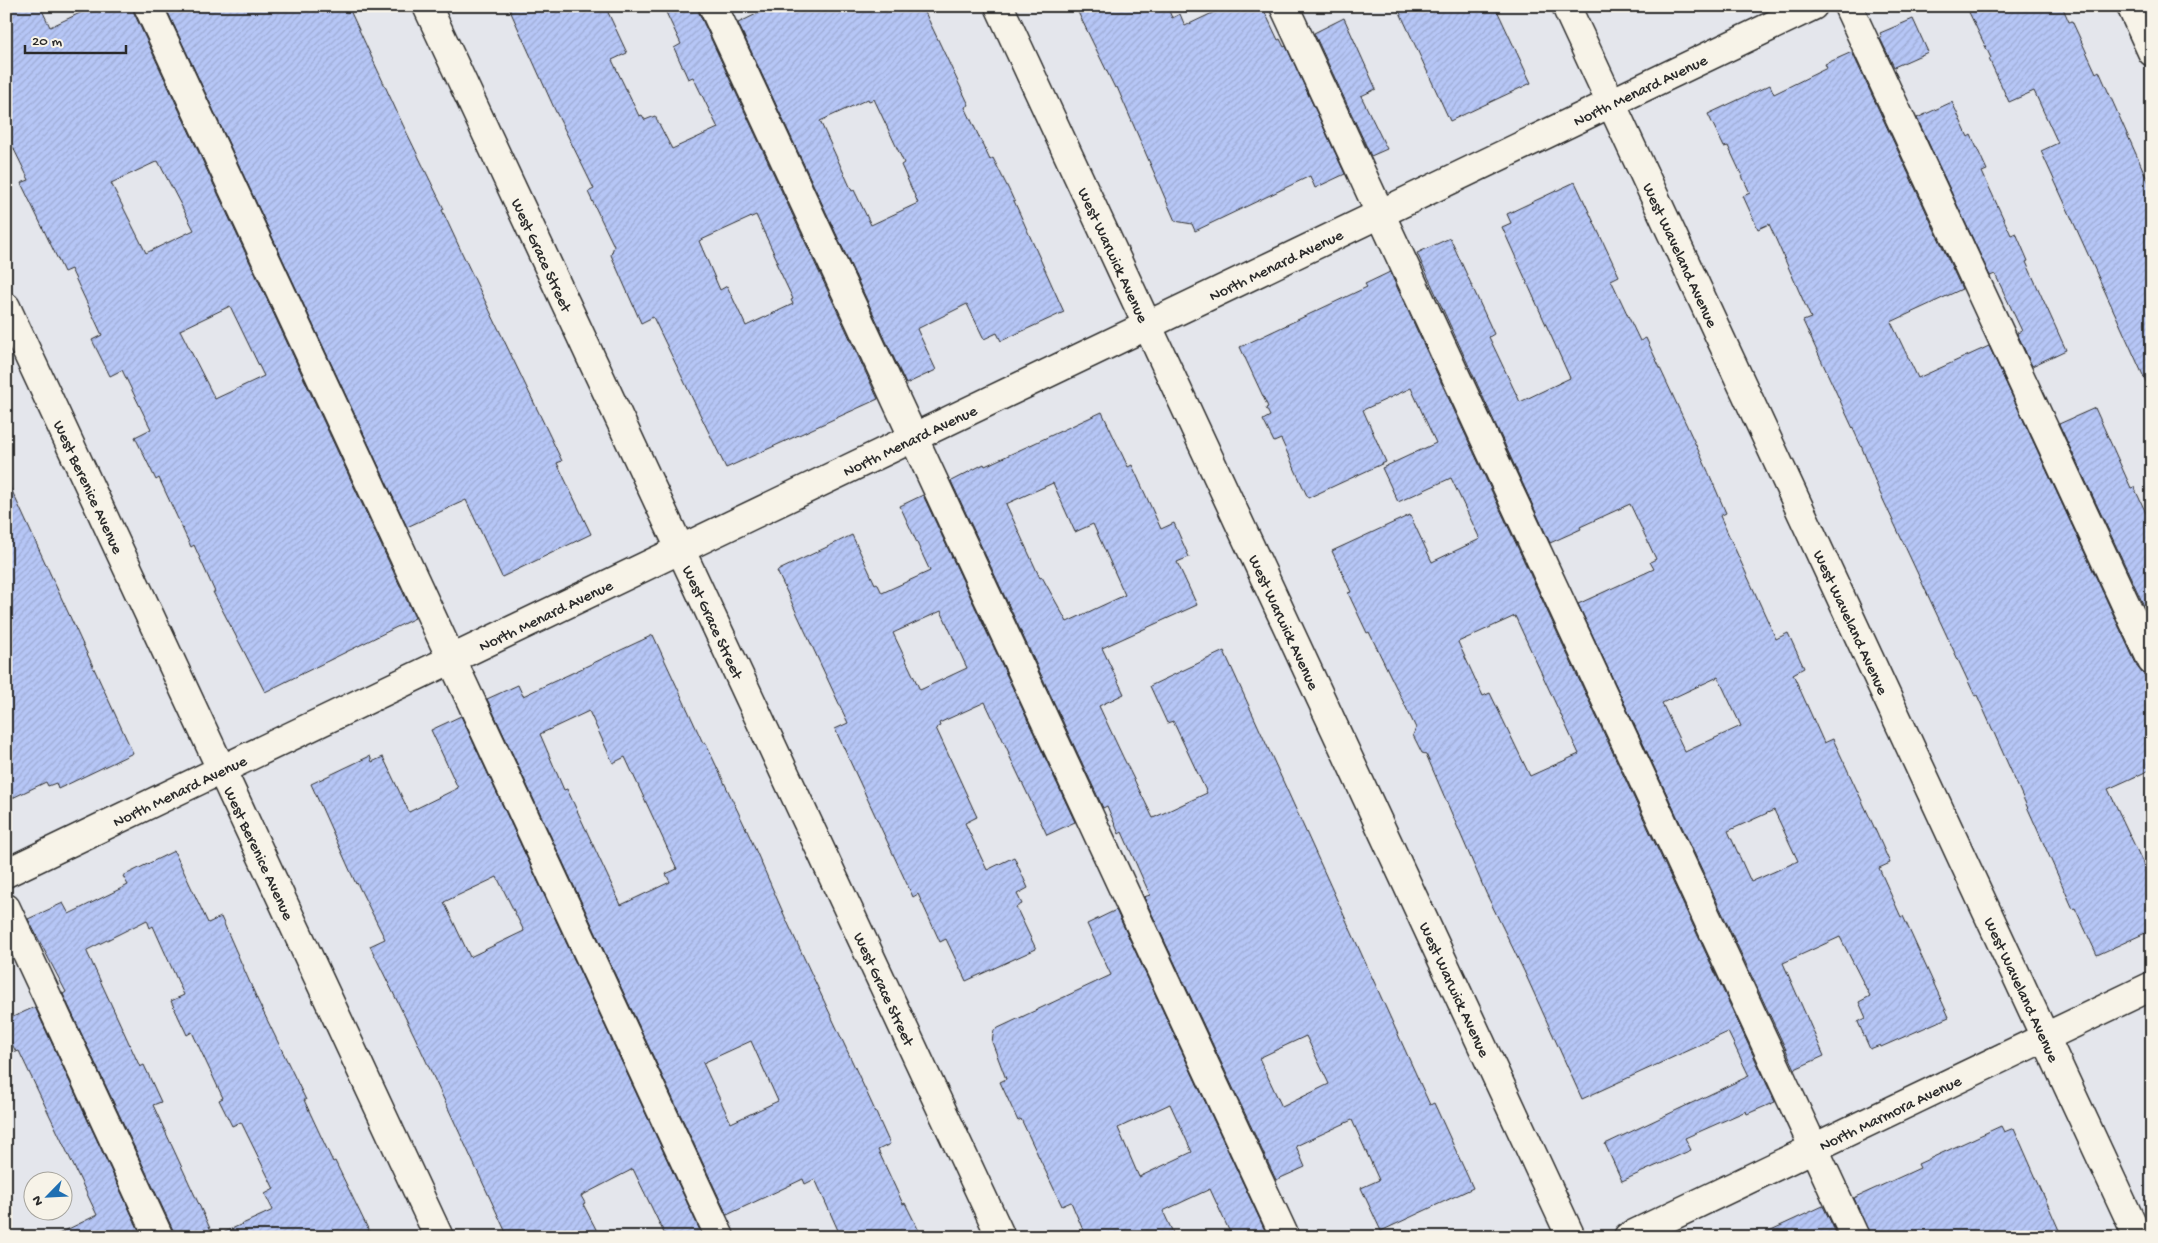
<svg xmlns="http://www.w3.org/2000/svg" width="2158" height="1243" font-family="'Gochi Hand',sans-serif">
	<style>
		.building { fill: url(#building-hatch); stroke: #2b2b2b; fill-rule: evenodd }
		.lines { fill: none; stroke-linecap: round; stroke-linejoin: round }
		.minor-casing { stroke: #2b2b2b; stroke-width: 31 }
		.minor { stroke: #f7f3e8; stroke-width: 28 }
		.labels { text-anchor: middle; stroke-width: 4.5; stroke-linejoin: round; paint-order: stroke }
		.street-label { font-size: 16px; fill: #2b2b2b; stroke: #f7f3e8 }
	</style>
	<defs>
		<pattern id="building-hatch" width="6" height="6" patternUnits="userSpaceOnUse" patternTransform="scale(1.25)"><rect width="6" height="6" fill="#b6c6f6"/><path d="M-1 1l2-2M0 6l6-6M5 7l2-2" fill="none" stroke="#9daad3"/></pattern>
	</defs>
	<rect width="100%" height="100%" fill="#e4e6ec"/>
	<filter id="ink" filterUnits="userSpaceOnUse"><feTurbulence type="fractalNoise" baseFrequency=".02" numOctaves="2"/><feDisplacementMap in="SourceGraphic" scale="10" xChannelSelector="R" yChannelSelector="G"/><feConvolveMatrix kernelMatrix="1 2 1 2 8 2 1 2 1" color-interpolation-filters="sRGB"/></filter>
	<g filter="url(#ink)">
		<!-- building -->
		<g class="building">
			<path d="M6,6H40L50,27L95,6H133L134,13L415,618L265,692L213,592H215L194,545L191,547L159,478L156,480L135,437L151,429L122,370L110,376L92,340L102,335L71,269L64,272L21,183L29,180L6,133ZM158,161L194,230L146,253L111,183ZM230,306L264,376L215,399L180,330Z"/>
			<polygon points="165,6 348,6 403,125 444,209 442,210 462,253 562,461 557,463 591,534 502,577 466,500 407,527"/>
			<path d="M508,6H605L627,53L612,60L639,116L642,115L645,120L655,116L672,149L718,128L693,77L688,79L674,48L681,44L663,6H698L699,13L878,399L726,468L653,317L641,323L611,255L614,246L588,192L594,189L555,110ZM756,215L778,262L776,263L793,299L791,300L793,304L746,326L727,286L720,290L699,241Z"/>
			<path d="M773,6H922L969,105L965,107L990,160L993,158L1010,192L1064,312L1001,341L997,333L984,339L967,304L917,329L936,370L906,384L738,23ZM868,99L869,101L874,99L904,163L901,165L918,203L871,225L854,190L852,191L820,121Z"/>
			<polygon points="1075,6 1167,6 1172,18 1180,14 1185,26 1227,6 1262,6 1278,40 1280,39 1284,47 1286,46 1345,174 1315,188 1310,176 1195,231 1192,224 1175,221 1117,87 1115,88"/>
			<polygon points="1397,6 1495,6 1531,83 1450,121"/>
			<polygon points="1966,6 2062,6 2069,22 2072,21 2096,73 2099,71 2152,190 2152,395 2041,151 2058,143 2034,91 2009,102 1989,59 1991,58"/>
			<polygon points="1344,18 1376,89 1361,96 1387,149 1371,156 1314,33"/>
			<polygon points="1913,19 1928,52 1894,67 1880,38 1882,37 1880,33"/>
			<polygon points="1852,52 1962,289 1891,322 1918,378 1989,346 2138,668 2143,674 2152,676 2152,769 2108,789 2152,882 2152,930 2097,955 2075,908 2073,909 1977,695 1975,696 1880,493 1862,448 1803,321 1811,318 1769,224 1758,229 1743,196 1750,193 1728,146 1724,147 1708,114 1770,85 1774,94 1827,68 1825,64"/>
			<polygon points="1952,102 1968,137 1971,135 1987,170 1982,172 2011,235 2016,233 2028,261 2026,262 2066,350 2032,366 2017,333 2022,331 1995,274 1990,276 1917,118"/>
			<path d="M1575,182L1619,276L1611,280L1640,341L1646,338L1707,469L1726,513L1720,516L1776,639L1788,633L1804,668L1793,674L1824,743L1833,739L1870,818L1890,863L1879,868L1901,917L1903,916L1949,1017L1881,1047L1880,1045L1870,1049L1858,1022L1866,1018L1859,1002L1870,996L1840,937L1783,963L1824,1056L1795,1069L1578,604L1654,569L1650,562L1656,559L1630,504L1580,527L1581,529L1550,543L1417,253L1450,238L1494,334L1489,337L1520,402L1570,378L1502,227L1511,223L1507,214ZM1718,677L1741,726L1685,752L1662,703ZM1774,810L1798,861L1751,882L1728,831Z"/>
			<path d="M1390,272L1775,1102L1747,1114L1746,1111L1685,1138L1691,1150L1622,1181L1605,1144L1749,1076L1728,1032L1582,1099L1524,971L1486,893L1426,754L1422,753L1413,735L1416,728L1369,632L1367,633L1348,593L1351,592L1332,551L1410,515L1432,562L1480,539L1451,478L1398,502L1382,468L1436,443L1411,388L1363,410L1386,462L1308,498L1281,439L1274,442L1263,420L1270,416L1266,408L1268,407L1240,347L1367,287L1365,284ZM1515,616L1579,754L1530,776L1490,693L1483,696L1458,642Z"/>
			<polygon points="2095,408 2131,488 2134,487 2152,526 2152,623 2059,424"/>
			<path d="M1102,412L1128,467L1132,465L1161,529L1174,523L1189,557L1177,562L1197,605L1102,648L1124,694L1099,706L1123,757L1153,818L1207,793L1173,721L1167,723L1150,686L1224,651L1430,1105L1434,1103L1473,1188L1381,1231L1361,1188L1379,1180L1352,1120L1296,1146L1305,1167L1276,1180L1144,897L1150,895L1122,832L1119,834L1107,806L1103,808L951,481L984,464L985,466ZM1053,483L1075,532L1093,524L1125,595L1067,622L1042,577L1040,578L1006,504ZM1306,1036L1329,1084L1282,1107L1259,1058Z"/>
			<polygon points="6,478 133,753 58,789 56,783 48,786 46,782 6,801"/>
			<path d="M923,495L1075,822L1047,835L1008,753H1009L985,702L939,723L940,726L936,728L977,817L965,823L987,870L1014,857L1028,888L1017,894L1022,904L1016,907L1036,949L966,981L946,939L940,942L918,894L913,897L835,729L848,723L777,571L852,535L875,584L877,583L882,593L930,571L900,506ZM941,611L967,668L920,690L893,633Z"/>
			<path d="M653,635L703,743L705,742L749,835L785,917L872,1104L890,1144L878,1150L903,1204L905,1203L922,1237H841L815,1179L805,1184L803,1179L727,1215L487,699L518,685L523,696ZM589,711L613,763L625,757L677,869L666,874L670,882L621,905L567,789L564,790L540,734ZM751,1041L778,1101L731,1123L703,1063Z"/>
			<path d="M461,716L703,1237H666L633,1169L581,1196L585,1203L583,1204L600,1237H508L414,1035L370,946L385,939L357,883L356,884L311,784L370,756L372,762L383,757L409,812L458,788L431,730ZM497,877L524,931L470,957L444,902Z"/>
			<path d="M174,851L208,923L221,917L258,1001L306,1100H304L333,1162L335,1161L372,1237H174L173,1230L63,994L66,992L28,919L63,903L69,914L128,885L123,876ZM147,920L150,928L153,926L184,995L171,1001L187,1035L192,1032L223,1098L219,1100L232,1126L241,1122L274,1189L265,1194L273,1210L214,1237L153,1105L161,1102L144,1065L140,1067L87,952V950Z"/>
			<path d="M1116,910L1268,1237H1232L1210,1189L1163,1211L1175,1237H1086L1071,1202L1062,1206L1021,1119L1018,1121L1000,1082L1006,1079L992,1042L994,1030L1111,975L1087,924ZM1170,1104L1192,1152L1139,1177L1118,1128Z"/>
			<polygon points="35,1007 142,1237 52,1237 97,1215 19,1051 16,1052 6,1032 6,1020"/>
			<polygon points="2001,1126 2004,1132 2014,1128 2062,1237 1870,1237 1854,1198 1920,1168 1918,1164"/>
			<polygon points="1823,1206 1838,1237 1756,1237"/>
		</g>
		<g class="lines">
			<defs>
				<g id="minor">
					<polyline points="148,6 720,1237"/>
					<path id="s1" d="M427,6L1001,1237"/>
					<polyline points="713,6 1285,1237"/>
					<path id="s2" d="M999,6L1571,1237"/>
					<polyline points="1284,6 1855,1237"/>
					<path id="s3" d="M1566,6L2138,1237"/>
					<polyline points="1848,6 2152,661"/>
					<polyline points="2131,6 2152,52"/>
					<path id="s4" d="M6,307L439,1237"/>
					<path id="s5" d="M6,873L1813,6"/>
					<polyline points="6,908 159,1237"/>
					<path id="s6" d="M1628,1237L2152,986"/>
				</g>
			</defs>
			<!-- minor casing -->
			<use href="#minor" class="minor-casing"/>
			<!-- minor -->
			<use href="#minor" class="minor"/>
		</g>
	</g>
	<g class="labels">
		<!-- street labels -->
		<g class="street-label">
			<text dy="6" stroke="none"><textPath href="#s5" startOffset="1812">North Menard Avenue</textPath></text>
			<text dy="6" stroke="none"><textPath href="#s2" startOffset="274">West Warwick Avenue</textPath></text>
			<text dy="6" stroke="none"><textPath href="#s3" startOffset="274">West Waveland Avenue</textPath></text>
			<text dy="6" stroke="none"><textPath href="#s1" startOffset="274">West Grace Street</textPath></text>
			<text dy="6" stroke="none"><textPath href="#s5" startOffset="1408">North Menard Avenue</textPath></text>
			<text dy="6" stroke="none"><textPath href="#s5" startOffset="1002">North Menard Avenue</textPath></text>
			<text dy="6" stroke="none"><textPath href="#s4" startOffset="198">West Berenice Avenue</textPath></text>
			<text dy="6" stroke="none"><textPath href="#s5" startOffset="598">North Menard Avenue</textPath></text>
			<text dy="6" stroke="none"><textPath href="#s1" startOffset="679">West Grace Street</textPath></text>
			<text dy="6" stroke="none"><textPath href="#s2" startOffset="679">West Warwick Avenue</textPath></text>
			<text dy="6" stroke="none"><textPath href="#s3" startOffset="679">West Waveland Avenue</textPath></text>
			<text dy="6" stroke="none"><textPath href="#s5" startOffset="192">North Menard Avenue</textPath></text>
			<text dy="6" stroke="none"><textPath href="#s4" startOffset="602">West Berenice Avenue</textPath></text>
			<text dy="6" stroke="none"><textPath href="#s1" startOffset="1084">West Grace Street</textPath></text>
			<text dy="6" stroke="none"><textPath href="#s2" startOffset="1084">West Warwick Avenue</textPath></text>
			<text dy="6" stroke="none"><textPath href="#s3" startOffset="1084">West Waveland Avenue</textPath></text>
			<text dy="6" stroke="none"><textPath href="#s6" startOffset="290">North Marmora Avenue</textPath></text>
		</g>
	</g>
	<!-- margin -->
	<rect width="2158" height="1243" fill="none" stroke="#f7f3e8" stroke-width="25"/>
	<rect x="12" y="12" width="2133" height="1218" fill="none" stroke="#2b2b2b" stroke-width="2" filter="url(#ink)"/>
	<!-- north arrow -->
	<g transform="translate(48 1196) rotate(246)"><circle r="24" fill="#f7f3e8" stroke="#a5a39c"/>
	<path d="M0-4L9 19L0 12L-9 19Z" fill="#1f6fb2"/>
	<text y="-8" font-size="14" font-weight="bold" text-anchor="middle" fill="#2b2b2b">N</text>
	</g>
	<!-- scale -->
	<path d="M25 45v8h101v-8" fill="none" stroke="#2b2b2b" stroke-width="2.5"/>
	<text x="32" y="45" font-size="15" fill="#2b2b2b" stroke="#f7f3e8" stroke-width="4" paint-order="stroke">20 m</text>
</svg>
